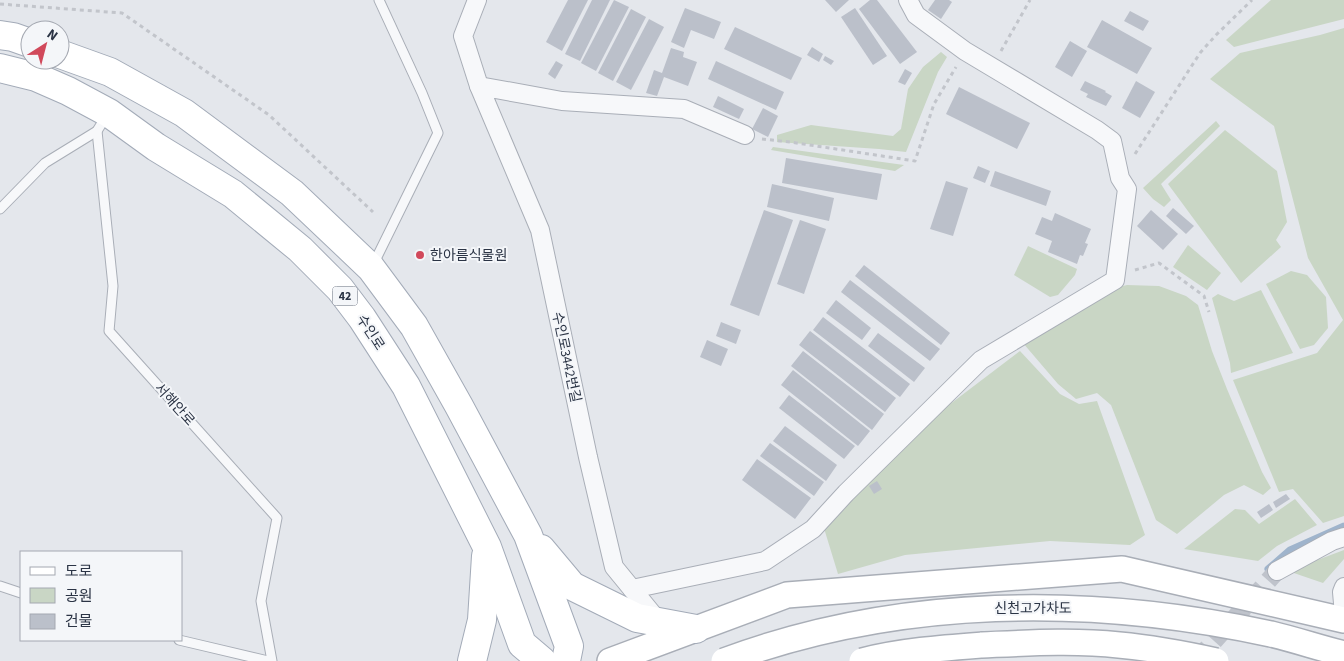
<svg xmlns="http://www.w3.org/2000/svg" width="1344" height="661" font-family="'Source Sans 3','Noto Sans KR',sans-serif">
	<style>
		.green { fill: #c9d6c5 }
		.lines { fill: none; stroke-linecap: round; stroke-linejoin: round }
		.stream { stroke: #9fb4cc; stroke-width: 7 }
		.building { fill: #bbc0ca }
		.street-tunnel { stroke: #bfc3cb; stroke-width: 18; stroke-dasharray: 18 9; stroke-linecap: butt }
		.lane-casing { stroke: #a9aeb7; stroke-width: 11 }
		.street-casing { stroke: #a9aeb7; stroke-width: 20 }
		.secondary-casing { stroke: #a9aeb7; stroke-width: 28 }
		.primary-casing { stroke: #a3abb8; stroke-width: 30 }
		.path { stroke: #c2c5cb; stroke-width: 3; stroke-dasharray: 4 4; stroke-linecap: butt }
		.lane { stroke: #f7f8fa; stroke-width: 9 }
		.street { stroke: #f7f8fa; stroke-width: 18 }
		.secondary { stroke: #fff; stroke-width: 25 }
		.primary { stroke: #fff; stroke-width: 28 }
		.secondary-bridge-casing { stroke: #a9aeb7; stroke-width: 28; stroke-linecap: butt }
		.secondary-bridge { stroke: #fff; stroke-width: 25 }
		.poi-dot { fill: #d1495b; stroke: #f4f6f9; stroke-width: 2 }
		.labels { text-anchor: middle; stroke-width: 4; stroke-linejoin: round; paint-order: stroke }
		.shield { fill: #f4f6f9; stroke: #676e7b; stroke-width: 1 }
		.shield-label { font-size: 12px; font-weight: bold; fill: #2b3445 }
		.poi-label { font-size: 14px; fill: #2b3445; stroke: #f4f6f9; text-anchor: start }
		.street-label { font-size: 14px; fill: #2b3445; stroke: #f4f6f9 }
	</style>
	<rect width="100%" height="100%" fill="#e4e7ec"/>
	<!-- green -->
	<g class="green">
		<polygon points="1271,0 1344,0 1344,19 1234,47 1226,40"/>
		<polygon points="1344,28 1344,516 1323,523 1293,489 1279,492 1233,380 1317,353 1343,320 1308,258 1274,126 1210,79 1240,53 1320,35"/>
		<polygon points="941,52 947,57 938,72 906,152 879,149 777,142 777,135 811,125 893,136 901,129 908,89 923,67"/>
		<polygon points="1216,121 1220,126 1161,184 1171,200 1164,207 1153,199 1143,188"/>
		<polygon points="1225,130 1277,171 1287,222 1276,240 1281,247 1241,283 1168,184"/>
		<polygon points="773,147 904,165 895,171 771,150"/>
		<polygon points="1188,245 1221,273 1207,290 1173,267"/>
		<polygon points="1028,246 1077,269 1075,275 1058,295 1050,297 1014,275"/>
		<polygon points="1291,271 1307,275 1326,297 1328,328 1314,345 1300,349 1266,284"/>
		<polygon points="1127,285 1159,286 1186,296 1198,305 1212,351 1227,389 1262,472 1271,488 1263,495 1244,485 1224,495 1177,534 1156,520 1111,405 1097,393 1076,399 1058,384 1023,343 1119,287"/>
		<polygon points="1261,290 1293,353 1231,373 1230,363 1212,298 1218,294 1234,301"/>
		<polygon points="1020,351 1060,394 1079,404 1097,401 1145,535 1130,545 1050,541 905,555 838,574 823,525 937,414"/>
		<polygon points="1295,499 1317,525 1277,546 1258,561 1184,549 1235,509 1245,510 1259,524"/>
		<polygon points="1344,550 1344,559 1323,583 1288,571"/>
	</g>
	<g class="lines">
		<!-- stream -->
		<polyline class="stream" points="1268,569 1290,550 1344,526"/>
	</g>
	<!-- building -->
	<g class="building">
		<polygon points="568,0 588,0 562,51 546,42"/>
		<polygon points="592,0 610,0 580,61 565,54"/>
		<polygon points="614,0 629,7 596,71 581,63"/>
		<polygon points="825,0 849,0 836,12"/>
		<polygon points="870,0 877,0 917,52 900,64 859,9"/>
		<polygon points="935,0 949,0 952,2 941,19 928,10"/>
		<polygon points="685,8 721,22 714,39 691,30 684,48 671,42"/>
		<polygon points="855,8 887,56 873,65 841,17"/>
		<polygon points="631,9 646,17 613,81 598,73"/>
		<polygon points="1130,11 1149,21 1143,31 1124,21"/>
		<polygon points="649,19 664,27 631,90 616,82"/>
		<polygon points="1102,20 1152,48 1137,74 1087,47"/>
		<polygon points="735,27 802,58 791,80 724,49"/>
		<polygon points="1070,41 1087,51 1072,77 1055,67"/>
		<polygon points="812,47 823,54 819,62 807,55"/>
		<polygon points="671,48 684,52 683,57 697,62 688,86 664,77 657,96 646,93 654,70 662,73"/>
		<polygon points="825,56 834,61 831,65 823,60"/>
		<polygon points="556,61 563,65 555,79 548,74"/>
		<polygon points="716,61 784,92 776,110 708,79"/>
		<polygon points="905,69 912,73 905,85 898,82"/>
		<polygon points="1085,81 1106,91 1105,92 1112,96 1106,106 1086,97 1088,94 1080,90"/>
		<polygon points="1136,81 1155,92 1140,118 1122,108"/>
		<polygon points="959,87 1030,123 1017,149 946,114"/>
		<polygon points="718,96 744,109 739,119 713,107"/>
		<polygon points="763,108 778,116 768,137 752,129"/>
		<polygon points="786,158 882,174 877,200 782,183"/>
		<polygon points="978,166 990,171 985,183 973,178"/>
		<polygon points="995,171 1051,191 1046,206 990,186"/>
		<polygon points="946,181 968,188 953,236 930,229"/>
		<polygon points="772,184 834,198 829,221 767,207"/>
		<polygon points="1173,208 1194,226 1186,234 1166,216"/>
		<polygon points="764,210 793,220 759,316 730,305"/>
		<polygon points="1151,210 1178,234 1163,250 1137,226"/>
		<polygon points="1055,213 1091,229 1085,243 1088,244 1083,256 1080,255 1077,264 1048,252 1052,241 1035,234 1042,217 1052,221"/>
		<polygon points="800,220 826,229 804,294 777,284"/>
		<polygon points="864,265 950,333 941,345 855,276"/>
		<polygon points="850,280 940,349 930,361 841,292"/>
		<polygon points="836,300 871,328 862,340 826,313"/>
		<polygon points="823,317 910,384 900,397 813,330"/>
		<polygon points="721,322 741,330 736,344 716,336"/>
		<polygon points="810,331 896,398 885,412 799,345"/>
		<polygon points="878,333 925,368 914,382 868,346"/>
		<polygon points="707,340 728,349 721,366 700,357"/>
		<polygon points="803,351 884,414 872,430 791,366"/>
		<polygon points="793,370 870,431 858,446 781,385"/>
		<polygon points="789,395 855,446 844,459 779,408"/>
		<polygon points="785,426 837,465 826,481 773,441"/>
		<polygon points="770,443 824,482 814,496 760,456"/>
		<polygon points="757,459 811,498 795,519 742,480"/>
		<polygon points="877,481 882,489 874,494 869,486"/>
		<polygon points="1286,494 1290,499 1276,508 1273,502"/>
		<polygon points="1269,504 1273,510 1261,518 1257,512"/>
	</g>
	<g class="lines">
		<!-- street-tunnel -->
		<polyline class="street-tunnel" points="1196,661 1277,571"/>
		<defs>
			<g id="lane">
				<polyline points="97,131 113,286 109,331 277,518 261,601 272,661"/>
				<polyline points="0,209 45,163 97,131 107,115"/>
				<polyline points="373,265 438,133 422,93 379,0"/>
				<polyline points="0,586 21,593"/>
				<polyline points="179,640 268,661"/>
			</g>
			<g id="street">
				<polyline points="477,0 463,36 479,86"/>
				<polyline points="1277,571 1332,541 1344,537"/>
				<polyline points="1344,587 1342,592 1344,615"/>
				<polyline points="632,589 765,561 813,529 846,493 981,360 1115,280 1127,189 1120,178 1112,141 1097,130 965,51 916,15 908,0"/>
				<polyline points="659,622 614,567 588,457 540,230 479,86 562,101 684,109 745,135"/>
			</g>
			<polyline id="secondary" points="610,661 787,595 1122,569 1344,620"/>
			<g id="primary">
				<polyline points="0,35 13,37 30,43"/>
				<polyline points="60,54 110,72 184,113 292,193 371,268 414,326 459,406 528,535 569,646 566,661"/>
				<polyline points="0,68 36,77 68,91 109,113 156,147 233,194 300,249 340,289 362,318 406,386 487,547 522,644 542,661"/>
				<polyline points="541,549 572,586 637,618 696,629"/>
				<polyline points="472,661 482,620 486,556"/>
			</g>
		</defs>
		<!-- lane casing -->
		<use href="#lane" class="lane-casing"/>
		<!-- street casing -->
		<use href="#street" class="street-casing"/>
		<!-- secondary casing -->
		<use href="#secondary" class="secondary-casing"/>
		<!-- primary casing -->
		<use href="#primary" class="primary-casing"/>
		<!-- path -->
		<g class="path">
			<polyline points="0,4 122,13 269,115 373,212"/>
			<polyline points="1001,51 1030,0"/>
			<polyline points="762,139 790,142 915,161 934,104 956,67"/>
			<polyline points="1135,154 1200,53 1216,35 1252,0"/>
			<polyline points="1135,270 1159,263 1204,296 1209,312"/>
		</g>
		<!-- lane -->
		<use href="#lane" class="lane"/>
		<!-- street -->
		<use href="#street" class="street"/>
		<!-- secondary -->
		<use href="#secondary" class="secondary"/>
		<!-- primary -->
		<use href="#primary" class="primary"/>
		<defs>
			<g id="secondary-bridge">
				<path d="M724,661C899,596 1090,595 1271,634C1296,640 1320,648 1344,654"/>
				<path d="M862,661C901,651 942,648 982,645C1027,643 1074,640 1119,645C1152,648 1184,654 1216,661"/>
			</g>
		</defs>
		<!-- secondary-bridge casing -->
		<use href="#secondary-bridge" class="secondary-bridge-casing"/>
		<!-- secondary-bridge -->
		<use href="#secondary-bridge" class="secondary-bridge"/>
	</g>
	<!-- markers -->
	<circle class="poi-dot" cx="420" cy="255" r="5"/>
	<g class="labels">
		<!-- shield labels -->
		<rect class="shield" x="332.5" y="286.5" width="25" height="19" rx="4"/>
		<g class="shield-label">
			<text x="345" y="300">42</text>
		</g>
		<!-- poi labels -->
		<g class="poi-label">
			<text x="430" y="260">한아름식물원</text>
		</g>
		<!-- street labels -->
		<g class="street-label">
			<text transform="translate(371 332) rotate(57)" y="5">수인로</text>
			<text transform="translate(567 357) rotate(78)" y="5">수인로3442번길</text>
			<text transform="translate(175 404) rotate(48)" y="5">서해안로</text>
			<text x="1033" y="613">신천고가차도</text>
		</g>
	</g>
	<!-- legend -->
	<rect x="20" y="551" width="162" height="90" fill="#f4f6f9" stroke="#a4a8b1"/>
	<rect x="30" y="567" width="25" height="8" fill="#ffffff" stroke="#a4a8b1"/>
	<text x="65" y="576" font-size="15" fill="#2b3445">도로</text>
	<rect x="30" y="588" width="25" height="15" fill="#c9d6c5" stroke="#a4a8b1"/>
	<text x="65" y="601" font-size="15" fill="#2b3445">공원</text>
	<rect x="30" y="614" width="25" height="15" fill="#bbc0ca" stroke="#a4a8b1"/>
	<text x="65" y="626" font-size="15" fill="#2b3445">건물</text>
	<!-- north arrow -->
	<g transform="translate(45 45) rotate(36)"><circle r="24" fill="#f4f6f9" stroke="#a4a8b1"/>
	<path d="M0-4L9 19L0 12L-9 19Z" fill="#d1495b"/>
	<text y="-8" font-size="14" font-weight="bold" text-anchor="middle" fill="#2b3445">N</text>
	</g>
</svg>
